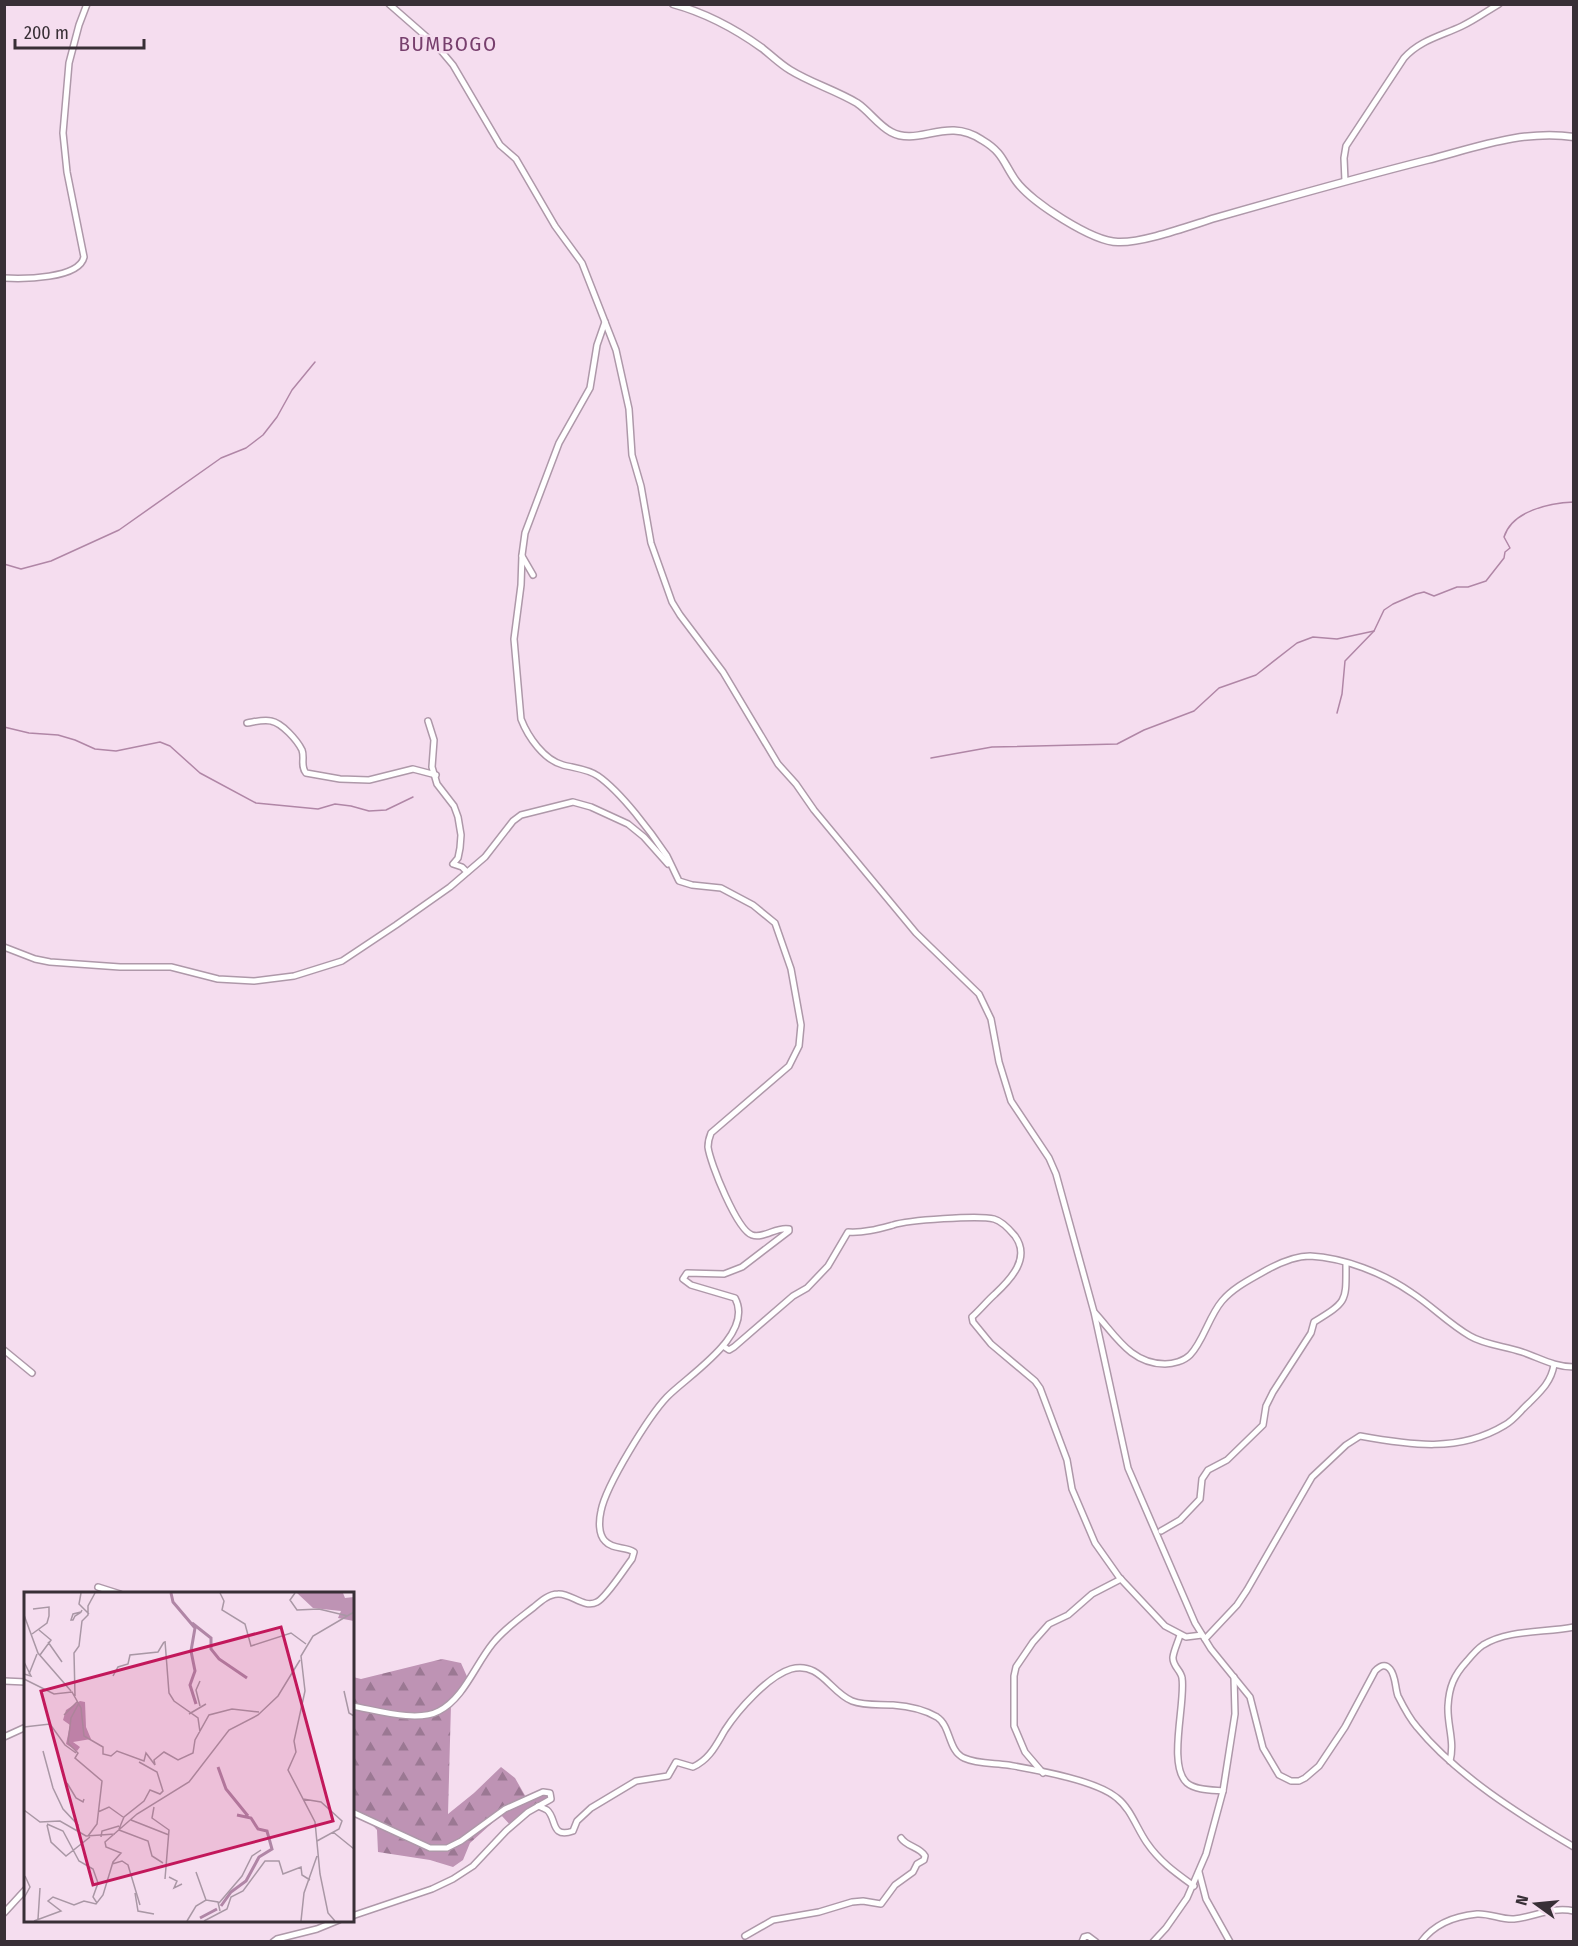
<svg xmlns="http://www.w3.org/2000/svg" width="1578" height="1946" font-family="'Fira Sans Condensed',sans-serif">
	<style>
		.forest { fill: url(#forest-firs) }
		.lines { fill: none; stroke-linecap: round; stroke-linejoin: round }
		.stream { stroke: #b086a6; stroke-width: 1.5 }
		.minor-casing { stroke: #ae98a9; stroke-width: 8 }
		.major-casing { stroke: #ae98a9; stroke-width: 9 }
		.minor { stroke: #fff; stroke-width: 5 }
		.major { stroke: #fff; stroke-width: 6 }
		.labels { text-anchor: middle; stroke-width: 5; stroke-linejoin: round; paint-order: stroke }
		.quarter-label { font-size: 21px; letter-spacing: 1.5px; fill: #773f6d; stroke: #f5ddef }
		.inset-river { fill: none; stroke: #b086a6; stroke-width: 3 }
		.inset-road { fill: none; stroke: #a997a5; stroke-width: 1.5 }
		.view { fill: #c2185b; fill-opacity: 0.15; stroke: #c2185b; stroke-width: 3 }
		.inset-edge { fill: none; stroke: #382f36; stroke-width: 3 }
	</style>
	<defs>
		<pattern id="forest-firs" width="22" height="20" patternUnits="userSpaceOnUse" patternTransform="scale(1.5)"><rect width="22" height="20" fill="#be93b4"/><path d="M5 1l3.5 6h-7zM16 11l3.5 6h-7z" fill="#9b7893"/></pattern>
	</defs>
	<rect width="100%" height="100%" fill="#f5ddef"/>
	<!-- forest -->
	<polygon class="forest" points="442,1659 461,1663 469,1681 451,1704 448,1814 474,1793 501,1767 515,1778 527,1799 543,1792 549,1794 550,1799 512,1827 501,1815 470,1843 463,1860 453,1867 430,1860 378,1852 377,1830 367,1819 353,1813 353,1677 361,1679"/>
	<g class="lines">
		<!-- stream -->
		<g class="stream">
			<polyline points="4,564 21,569 51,561 119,530 221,458 246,448 263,435 277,417 292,390 315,362"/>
			<path d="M1337,713L1342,694L1345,661L1374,631L1384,610L1393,604L1416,594L1424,592L1434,596L1457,587H1468L1486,581L1504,558L1505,552L1510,548L1504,537C1512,511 1549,503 1574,502"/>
			<polyline points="4,727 29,733 58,735 75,740 95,749 116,751 160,742 170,746 200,773 256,803 318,809 335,804 351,806 369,811 386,810 413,797"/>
			<polyline points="931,758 992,747 1117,744 1144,730 1194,711 1219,688 1256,675 1297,643 1313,637 1337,639 1374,631"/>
		</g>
		<defs>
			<g id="minor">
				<path d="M389,4L437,46L453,65L500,145L516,159L555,226L582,263L616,350L629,409L632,455L641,486L651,543L672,602L680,615L723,672L778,764L796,784L814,810L916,933L979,994L991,1019L999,1062L1011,1101L1049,1158L1056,1174L1094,1312L1128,1468L1195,1623L1211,1649L1250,1697L1263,1748L1279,1775L1291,1781H1299L1305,1778L1319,1766L1345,1727L1375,1671C1380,1666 1385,1663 1390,1669C1396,1676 1395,1688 1398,1696C1403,1706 1409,1718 1417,1727C1456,1775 1520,1815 1574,1847"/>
				<path d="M1345,181L1344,158L1346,146L1404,58C1420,40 1441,36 1462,26C1475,20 1487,11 1499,4"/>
				<path d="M4,278C23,279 79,279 84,257L67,172L63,133L69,63L79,25L87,4"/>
				<polyline points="522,556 533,575"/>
				<polyline points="428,721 434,740 432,767 437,784 454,806 458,817 461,835 460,848 458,858 453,864 462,867 467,872"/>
				<path d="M247,723C254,722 264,719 271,721C282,723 297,740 302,750C305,758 300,766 306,773L340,779L369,780L413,769L436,775"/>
				<polyline points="4,947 35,959 50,962 120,967 171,967 218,979 254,981 294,976 342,961 396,925 450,887 485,857 513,821 521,815 573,802 591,807 628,824 644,837 668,864"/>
				<path d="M1095,1313C1116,1336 1131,1364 1165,1364C1173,1364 1184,1361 1190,1355C1203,1342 1209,1316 1222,1301C1233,1288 1249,1280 1263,1272C1277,1264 1294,1256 1310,1256C1345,1258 1383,1273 1412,1293C1432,1306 1449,1324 1470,1336C1485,1345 1505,1346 1522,1352C1540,1358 1554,1367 1574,1367"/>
				<path d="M723,1346L729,1350L734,1347L793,1296L807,1288L828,1266L848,1232C864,1233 878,1229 893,1225C908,1220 979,1215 994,1219C1002,1221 1010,1230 1015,1236C1031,1258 1011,1279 995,1294C987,1301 980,1310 972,1317L973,1322L991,1344L1035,1381L1040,1388L1067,1460L1072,1489L1095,1543L1119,1577L1165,1626L1186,1637L1202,1635"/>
				<polyline points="4,1350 32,1373"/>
				<path d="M1161,1531L1180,1520L1200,1499L1202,1479L1208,1470L1227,1460L1263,1425L1266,1406L1273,1392L1311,1333L1314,1322C1348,1301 1346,1302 1346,1263"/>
				<polyline points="98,1587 120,1594"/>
				<path d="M1180,1635C1178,1642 1174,1650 1173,1657C1172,1666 1181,1670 1182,1678C1186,1702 1167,1765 1187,1783C1195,1790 1212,1790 1223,1791"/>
				<path d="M1205,1639L1237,1605L1247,1590L1312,1477L1346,1445L1360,1436C1410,1445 1459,1453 1505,1425C1514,1420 1521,1410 1529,1403C1541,1391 1551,1382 1554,1365"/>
				<polyline points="4,1681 26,1682"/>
				<path d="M352,1706C376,1710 417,1723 439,1711C464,1698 475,1665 493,1643C504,1629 520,1618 534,1607C541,1601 549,1594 558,1594C571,1593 584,1609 597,1602C606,1598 625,1568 632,1559L634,1552C625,1546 613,1550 605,1541C598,1534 599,1520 601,1511C606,1485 649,1416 667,1397C687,1376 755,1335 735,1298L691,1285L683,1279L687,1273L724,1274L742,1267L789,1231V1229C777,1226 764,1239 752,1235C737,1230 710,1163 708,1147C708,1142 709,1138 711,1133L789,1066L799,1046L801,1025L791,969L775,923L753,905L721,888L692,885L679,881C675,873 671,864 667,856C651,832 621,792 598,776C588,769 574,768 563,765C544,760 528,737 521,719L514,639L521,585L522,555L525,533L559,443L590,388L597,345L605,322"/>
				<polyline points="4,1737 26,1727"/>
				<path d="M1450,1761C1455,1741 1447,1725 1448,1706C1449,1687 1454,1675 1467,1661C1472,1655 1477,1649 1483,1645C1509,1629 1545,1633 1574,1627"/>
				<polyline points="1043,1773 1025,1752 1014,1726 1014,1676 1016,1667 1033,1642 1049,1624 1068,1615 1092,1594 1121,1579"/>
				<path d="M538,1806C539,1806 545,1809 547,1810C557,1818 550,1839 573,1831L577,1821L591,1808L636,1781L668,1776L676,1762L693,1767C710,1759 716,1745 725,1730C738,1710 768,1676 791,1669C820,1661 830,1692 852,1701C865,1706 880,1704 893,1705C907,1706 925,1710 937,1717C951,1726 948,1751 964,1758C977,1764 994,1763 1008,1765C1036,1770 1096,1780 1117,1798C1131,1809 1137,1829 1147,1843C1160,1862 1176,1873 1194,1886"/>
				<polyline points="352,1812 430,1848 447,1848 461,1841 505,1809 543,1792 550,1793 551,1799 528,1812 506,1831 473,1866 453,1879 432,1889 352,1916"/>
				<polyline points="1199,1872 1206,1899 1230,1942"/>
				<polyline points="4,1913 26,1889"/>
				<path d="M745,1936L773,1920L819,1912L852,1902L863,1901L881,1904L895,1885L913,1872L917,1864L924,1860L925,1856C920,1847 907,1847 901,1838"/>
				<polyline points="273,1942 277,1939 317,1929 339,1920"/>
				<polyline points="1082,1942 1084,1937 1088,1936 1096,1942"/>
				<polyline points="1153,1942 1166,1928 1187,1898 1206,1854 1223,1791 1235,1714 1234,1677"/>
				<path d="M1421,1942C1435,1923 1455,1916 1477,1914C1489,1913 1502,1920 1514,1919C1535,1917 1552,1906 1574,1911"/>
			</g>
			<path id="major" d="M673,4C706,13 734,28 762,48C771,55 780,64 790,70C811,83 835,90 857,103C869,111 878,125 891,132C919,147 946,116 982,140C1004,153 1003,163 1016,181C1031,202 1093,242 1118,242C1143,243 1189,226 1215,218C1285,198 1356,178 1427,160C1474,148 1524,129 1574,137"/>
		</defs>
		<!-- minor casing -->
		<use href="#minor" class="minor-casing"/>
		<!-- major casing -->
		<use href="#major" class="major-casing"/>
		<!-- minor -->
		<use href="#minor" class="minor"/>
		<!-- major -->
		<use href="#major" class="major"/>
	</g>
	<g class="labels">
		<!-- quarter labels -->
		<g class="quarter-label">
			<text x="448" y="51">BUMBOGO</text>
		</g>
	</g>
	<!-- overview -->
	<g transform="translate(24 1592)">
		<rect width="330" height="330" fill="#f5ddef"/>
		<path d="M273,1H319L321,6L330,5V29L314,26L317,19L289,16ZM56,109L61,110L62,135L67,147L49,150L56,155L53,159L42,152L46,133L39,128L42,118Z" fill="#be93b4"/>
		<path class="inset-river" d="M147,1L149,10L171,36L167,59L171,79L166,93L172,112M168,31L187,46V57L195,67L223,86M194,175L202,197L224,224M197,314L207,300L222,289L235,265L248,257L243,239L234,237L227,226L213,223M176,326L193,317"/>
		<path class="inset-road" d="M57,1L55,12L65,22M196,1L200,9L198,18L221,32L227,54L267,41L282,52M271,1L266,8L273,18L295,17L324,24M57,20L49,22L47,28H49L51,24L56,21L57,20L58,18M0,23L14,61L47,99M15,38L27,48L16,63M8,42L23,31L25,24V15L9,17M141,49L145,101L150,109L174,126L176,140M24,50L38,70M0,70L7,84L0,82M5,82L13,62M89,84L94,75L104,72L106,63L134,60L140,50M0,87L30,102L48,100L57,116L60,144L79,155V162L87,164L93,159L120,169L122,161L131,173L130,168L140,160L154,168L169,161L171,148L185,123L208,117L235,120M320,99L325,121L330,124M51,104L50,61L55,54L58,29L64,23V14L71,1M55,111L47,126L44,151L54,161L51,166L78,189L73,232L64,244M176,114L172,98L176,89M165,122L182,112M40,123L53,110M0,135L26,132L41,153L52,161M19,159L29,196L39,217L54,233L53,238M43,191L52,206L59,210L60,207M279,207L297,210L318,229L315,237L293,249M130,215L128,226L145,238L141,287M0,218L16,230L36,229L62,244L91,242M74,220L85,215L99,225M107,228L145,243M23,232L39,239L55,269L69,277L74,291L69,305L73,311M23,233L27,250L42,264L66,245M95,237L100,225L120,209L126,198L136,202L139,199L133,180L115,170M95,238L124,249L128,264L139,271M309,240L330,257M77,245L78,239L95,234M88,272L98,269L104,273L116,313M172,280L182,308M145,285L153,289L150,296L158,292M111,301L114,319L130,322M0,306L6,295L1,284M195,311L218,284L228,264L237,258M14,327L16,296M10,329L37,319L24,309L29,305L50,313L60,309L72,312L79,303L89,270L97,261L82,255L81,250L113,222L165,190L205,138L234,123L254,104L276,68M163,329L172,314L182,308L194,310L196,319M180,329L203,317L207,305L219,299L241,269H255L259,282L277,275L278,283L286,288M277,329L280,301L293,264M311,329L304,321L296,282L291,230L264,178L272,160L270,149L281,99L277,64L289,44L330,20"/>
		<path class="view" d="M257,35L309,229L69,293L17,99Z"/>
		<rect width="330" height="330" class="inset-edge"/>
	</g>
	<!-- border -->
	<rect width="1578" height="1946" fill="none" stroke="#382f36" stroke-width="12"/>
	<!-- north arrow -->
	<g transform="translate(1536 1904) rotate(285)" stroke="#f5ddef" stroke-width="4.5" paint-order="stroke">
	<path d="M0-4.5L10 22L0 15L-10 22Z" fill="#382f36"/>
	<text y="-9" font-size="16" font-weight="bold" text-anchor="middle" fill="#382f36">N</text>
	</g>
	<!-- scale -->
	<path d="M15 39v9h129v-9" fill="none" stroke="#382f36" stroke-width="3"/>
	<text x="24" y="39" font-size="18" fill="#382f36" stroke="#f5ddef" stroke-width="4.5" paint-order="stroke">200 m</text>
</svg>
